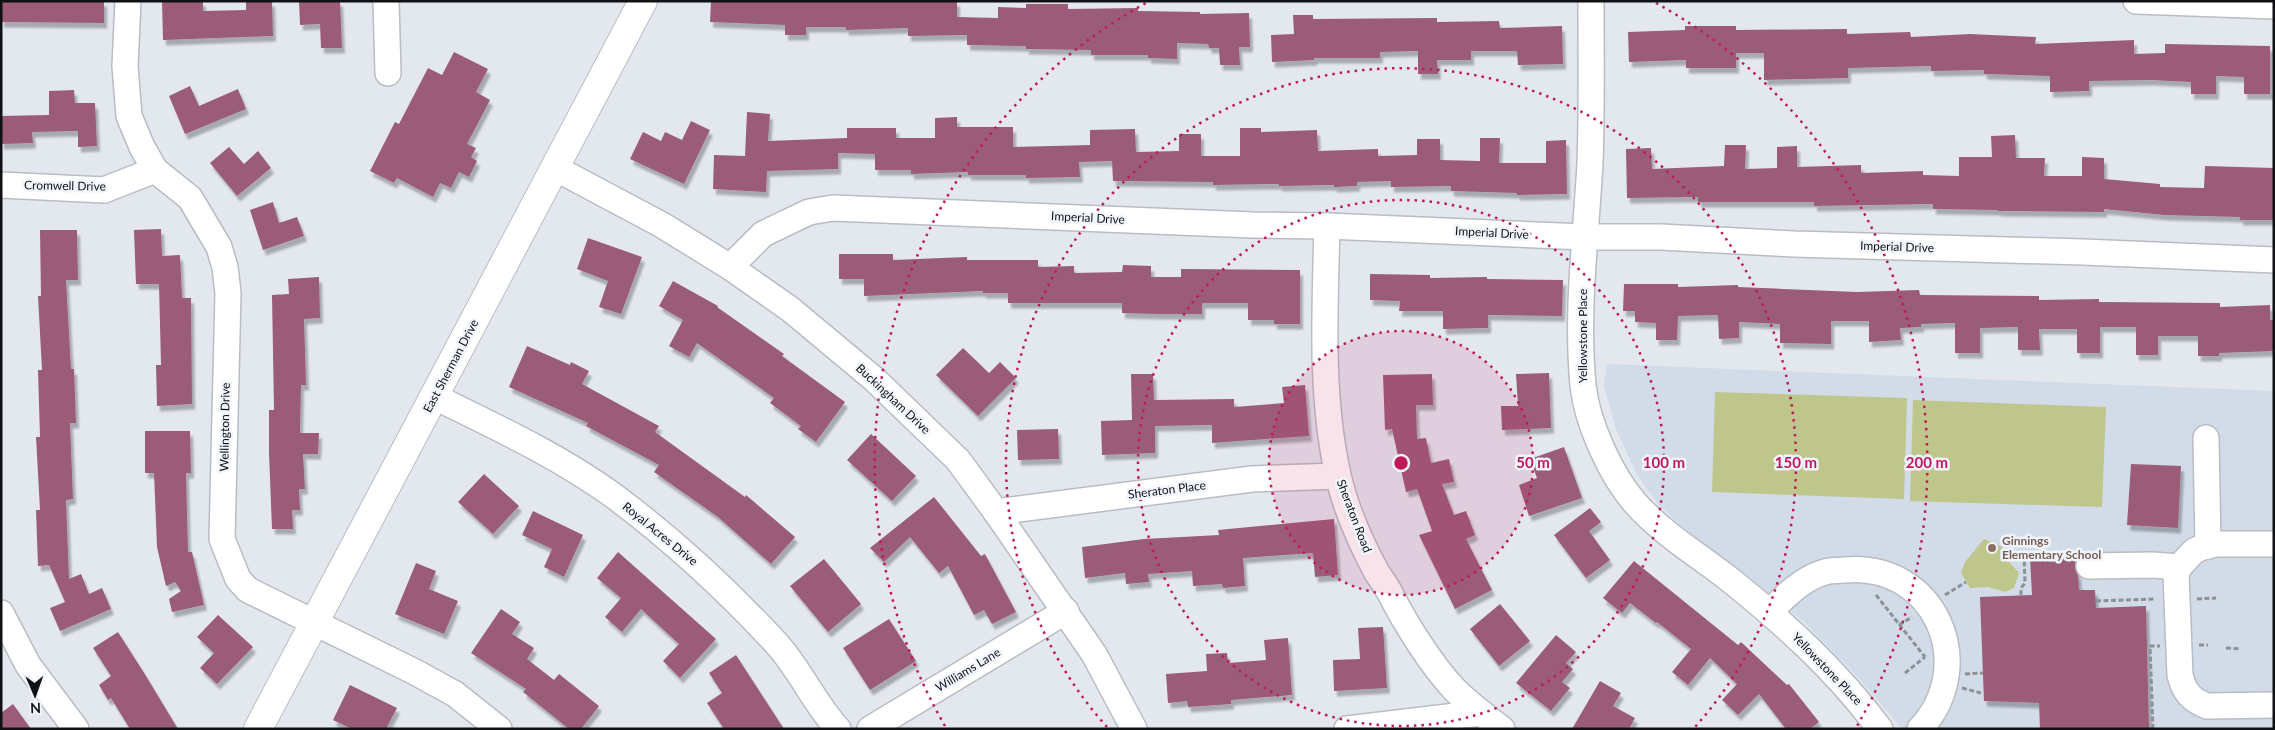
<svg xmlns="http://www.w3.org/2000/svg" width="2275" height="730" font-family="Lato,sans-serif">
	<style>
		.built { fill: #d2dbe8 }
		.green { fill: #bec68b }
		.building { fill: #9b5c78; filter: url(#shadow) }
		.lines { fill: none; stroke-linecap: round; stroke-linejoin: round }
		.minor-casing { stroke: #b8bdc3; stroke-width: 28 }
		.major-casing { stroke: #b8bdc3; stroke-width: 30 }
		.path { stroke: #8d9196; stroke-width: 3; stroke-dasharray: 5 2.5; stroke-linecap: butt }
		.minor { stroke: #fff; stroke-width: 25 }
		.major { stroke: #fff; stroke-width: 28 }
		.ring { fill: none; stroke: #c2185b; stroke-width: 2.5; stroke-dasharray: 2.5 5 }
		.education-dot { fill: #8d6e63; stroke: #f1f5fc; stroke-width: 2 }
		.labels { text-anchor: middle; stroke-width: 5; stroke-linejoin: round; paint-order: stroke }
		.street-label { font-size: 12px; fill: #101114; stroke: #f1f5fc }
		.education-label { font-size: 12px; font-weight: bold; fill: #785e54; stroke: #f1f5fc; text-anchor: start }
		.centre { fill: #c2185b; stroke: #f1f5fc; stroke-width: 2.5 }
		.ring-label { font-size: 15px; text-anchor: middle; font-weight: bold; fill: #c2185b; stroke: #f1f5fc; stroke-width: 5; stroke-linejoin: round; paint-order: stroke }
	</style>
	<defs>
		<filter id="shadow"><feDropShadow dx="3" dy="5.5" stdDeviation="1" flood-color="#0004"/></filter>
	</defs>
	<rect width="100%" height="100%" fill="#e3e8ef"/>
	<!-- built -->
	<polygon class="built" points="1607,364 2274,391 2274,729 1902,729 1856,675 1803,621 1678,523 1658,504 1637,475 1616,429 1604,386"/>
	<!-- green -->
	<g class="green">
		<polygon points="1715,392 1907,398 1904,499 1712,492"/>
		<polygon points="1913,400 2106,407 2102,507 1910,501"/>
		<polygon points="1984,539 2002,547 2005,557 2019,573 2014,588 2005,592 1988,587 1970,588 1961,573 1965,562"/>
	</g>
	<!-- building -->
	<g class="building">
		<polygon points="1,1 104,1 104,23 1,22"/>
		<polygon points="162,1 203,1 203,11 246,10 246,1 272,1 273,36 163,40"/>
		<polygon points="299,1 340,1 342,48 321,48 320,24 300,25"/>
		<polygon points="711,1 957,1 957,17 998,18 998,7 1026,8 1026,4 1068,4 1068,9 1138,8 1138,11 1200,12 1200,14 1249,13 1250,47 1239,47 1240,65 1220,65 1219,48 1209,48 1208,44 1177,43 1177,59 1148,58 1148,55 1091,55 1091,50 1026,49 1026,46 967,45 967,35 908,36 908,28 846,30 846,27 806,27 806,35 785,35 785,25 710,22"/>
		<polygon points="1293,15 1313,15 1313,19 1437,18 1437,22 1499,21 1500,28 1562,26 1563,64 1518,65 1517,51 1471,51 1471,60 1437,60 1438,74 1418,74 1418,51 1380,52 1380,58 1314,58 1314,60 1272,62 1271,35 1294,34"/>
		<polygon points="1685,26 1736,26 1736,30 1847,29 1847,34 1910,32 1911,37 1970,34 2036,37 2035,44 2134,40 2134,54 2165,53 2165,44 2270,46 2270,94 2244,94 2244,77 2216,76 2216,94 2191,94 2191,82 2151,80 2089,81 2089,91 2050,92 2050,76 1984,74 1984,70 1931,71 1931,66 1848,68 1848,78 1764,80 1764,53 1736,53 1736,68 1686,68 1686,60 1629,62 1628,32 1685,30"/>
		<polygon points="454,52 488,69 476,92 490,100 467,144 476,148 471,157 477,161 469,177 459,172 451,188 440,183 433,197 397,178 394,183 370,171 395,122 399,124 428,68 442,75"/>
		<polygon points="190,86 199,106 238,89 246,109 185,134 169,96"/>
		<polygon points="74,90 75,103 95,103 97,146 78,147 78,131 32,132 33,143 1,144 1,116 49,115 49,91"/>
		<polygon points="747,112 770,114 768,141 847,138 847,128 896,128 896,138 935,138 935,118 957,117 957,127 1013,127 1013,147 1090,145 1090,130 1135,129 1136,152 1179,151 1179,134 1201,134 1201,156 1240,156 1240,128 1261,128 1261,132 1317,130 1318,151 1378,149 1378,156 1417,155 1417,139 1440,139 1440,160 1480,161 1480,138 1500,138 1499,163 1546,163 1546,141 1566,140 1567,194 1517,195 1517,193 1451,191 1451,186 1391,187 1391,181 1357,182 1357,186 1334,187 1334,185 1279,186 1279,184 1213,185 1213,182 1113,181 1112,161 1079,162 1080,177 1026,178 1026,175 968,175 968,172 911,174 911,170 875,170 875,154 838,153 838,169 767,171 766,192 713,189 714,155 745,156"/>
		<polygon points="691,121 710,130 684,184 630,159 643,132 661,141 665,132 682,140"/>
		<polygon points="2015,135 2016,158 2045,158 2044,176 2082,176 2082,157 2104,158 2104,179 2160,184 2160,187 2204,188 2205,166 2274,168 2274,220 2240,220 2240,217 2164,215 2104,209 2104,212 1998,211 1998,210 1933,209 1933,204 1814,206 1814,202 1698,202 1698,197 1627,198 1626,149 1651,148 1652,169 1724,166 1725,145 1746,145 1745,169 1777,168 1777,147 1797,146 1797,167 1861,165 1861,173 1923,171 1923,175 1959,176 1959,157 1992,157 1991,136"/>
		<polygon points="229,147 244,164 258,151 271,168 237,196 210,163"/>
		<polygon points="273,202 279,223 297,217 304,236 263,250 250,210"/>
		<polygon points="161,229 162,256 180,255 182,298 191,298 192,404 157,406 156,365 161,365 159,284 136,284 134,230"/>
		<polygon points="40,230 77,230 78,280 66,280 71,369 74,369 76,423 70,423 73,499 66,500 69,579 81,574 89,594 102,588 111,609 60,631 50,608 65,602 49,565 38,566 36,510 40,510 36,437 40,437 38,370 42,370 38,296 41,296"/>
		<polygon points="588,238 642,257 621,314 599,307 608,281 577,269"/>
		<polygon points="839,254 893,254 893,260 967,257 967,260 1038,260 1038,267 1074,266 1074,273 1122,272 1123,265 1151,266 1151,277 1181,277 1181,269 1300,270 1300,324 1274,324 1274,320 1248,320 1248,303 1202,303 1202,314 1159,314 1122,313 1122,303 1008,303 1008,293 983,293 983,291 864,296 864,279 839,279"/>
		<polygon points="1370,274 1430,275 1430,278 1487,277 1487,279 1563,280 1562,316 1488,315 1488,328 1443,329 1443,311 1399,311 1400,301 1370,300"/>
		<polygon points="319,277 320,318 304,319 306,385 301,385 300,433 319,433 318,454 303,454 305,489 299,489 300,510 292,510 293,529 272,529 269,453 269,410 274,410 272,295 289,294 288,279"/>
		<polygon points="673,281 718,306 717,307 784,354 782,356 845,402 816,442 798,429 801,426 770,403 774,398 697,343 689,357 669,346 683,320 659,306"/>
		<polygon points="1624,284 1678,284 1678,287 1738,285 1738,287 1857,292 1919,290 1920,295 2039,296 2039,300 2099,299 2099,302 2220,303 2220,307 2270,305 2270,320 2274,320 2274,351 2219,353 2219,356 2198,356 2198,336 2158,336 2158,355 2136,355 2136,327 2100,327 2100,353 2077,353 2077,329 2039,329 2040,350 2018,350 2018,327 1980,328 1980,353 1955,353 1955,323 1921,324 1921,327 1900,328 1901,340 1869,342 1869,321 1831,321 1831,344 1780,343 1780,324 1739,322 1739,338 1719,339 1718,315 1678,316 1677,340 1656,340 1656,323 1635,322 1635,311 1623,311"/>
		<polygon points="527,346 570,365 571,362 589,371 582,384 659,426 655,432 745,497 746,495 795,537 771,564 718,517 654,472 659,465 586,426 588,423 509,387"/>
		<polygon points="963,348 989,373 1000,362 1016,378 978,416 936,375"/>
		<polygon points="1549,373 1551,428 1502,430 1501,406 1518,406 1516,374"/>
		<polygon points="1131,374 1153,374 1154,400 1234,399 1234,407 1284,403 1282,387 1305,385 1309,436 1212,443 1212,425 1155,426 1155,453 1102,455 1101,421 1132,420"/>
		<polygon points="1432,374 1433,405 1416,405 1417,439 1426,438 1431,463 1449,459 1454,482 1442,484 1454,515 1466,511 1475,535 1466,539 1492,590 1455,609 1419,535 1432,531 1417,489 1406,492 1392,429 1385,430 1383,375"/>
		<polygon points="1058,429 1059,459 1018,460 1017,430"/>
		<polygon points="145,431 190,431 191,473 186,473 188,552 192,552 204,605 172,612 169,599 181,591 175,582 166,586 157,547 154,473 145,473"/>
		<polygon points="871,434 916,476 892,501 847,460"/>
		<polygon points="1564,447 1582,498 1529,516 1519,485 1537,478 1530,459"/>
		<polygon points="2131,464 2181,466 2178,528 2127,525"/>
		<polygon points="484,474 519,506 493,534 458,502"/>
		<polygon points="934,497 981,556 985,554 1016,612 992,624 984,610 974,615 948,566 939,573 910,537 884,562 870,548"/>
		<polygon points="1590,508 1601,522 1589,531 1610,560 1586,578 1554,535"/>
		<polygon points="533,511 583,535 564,577 544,567 552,549 522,535"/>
		<polygon points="1334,519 1338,575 1315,577 1313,553 1243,558 1245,586 1223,588 1222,584 1193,586 1192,571 1148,574 1149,582 1126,584 1125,573 1085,578 1082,547 1144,539 1219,535 1218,530"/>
		<polygon points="618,552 716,639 680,678 663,661 679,644 641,609 622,632 605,617 621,598 597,578"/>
		<polygon points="2077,556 2075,567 2078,575 2079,590 2095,590 2096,608 2146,606 2149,729 2040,729 2039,703 1984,701 1980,597 2032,595 2030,557"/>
		<polygon points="824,559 861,604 828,632 790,586"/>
		<polygon points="1634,561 1738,645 1741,642 1787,685 1789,684 1819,722 1810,729 1786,729 1759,694 1738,715 1722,700 1737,684 1710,658 1688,685 1672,672 1691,649 1657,622 1656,623 1630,603 1622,613 1603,598"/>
		<polygon points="416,563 436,571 429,589 458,601 444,634 395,614"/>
		<polygon points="1500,604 1530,641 1499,666 1470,629"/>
		<polygon points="501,609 520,622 512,634 534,648 527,659 554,680 559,674 599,706 581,729 569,729 523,692 526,689 471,653"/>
		<polygon points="218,615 253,647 217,684 200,668 214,653 197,637"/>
		<polygon points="889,619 916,661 870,690 843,648"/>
		<polygon points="1383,627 1387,688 1334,691 1333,660 1360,659 1358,628"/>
		<polygon points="118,632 146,676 178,729 130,729 111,698 108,700 99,685 111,676 93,648"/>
		<polygon points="1556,635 1576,652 1566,663 1573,669 1562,682 1570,688 1551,711 1516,683"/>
		<polygon points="1288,638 1292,695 1231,700 1231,704 1188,707 1187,701 1168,703 1166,674 1207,671 1206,654 1227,653 1228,663 1266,660 1264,640"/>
		<polygon points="736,655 784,729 724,729 707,703 722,693 709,673"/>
		<polygon points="1600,681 1621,693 1613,706 1635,718 1629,729 1572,729"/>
		<polygon points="350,685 397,708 386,729 352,729 333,720"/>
		<polygon points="13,704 31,729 1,729 1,713"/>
	</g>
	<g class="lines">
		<defs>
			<g id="minor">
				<polyline points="128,1 125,66 129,116 142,147 155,170 190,198 219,247 225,267 228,293 222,539 238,579 248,590 415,672 455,694 499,729"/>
				<polyline points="386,1 388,73"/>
				<path d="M1591,1C1591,55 1592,110 1590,163C1586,236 1576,312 1583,385C1587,423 1611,476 1636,504C1663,534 1698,555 1729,579C1785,624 1837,671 1880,729"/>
				<polyline points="2136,1 2274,6"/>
				<polyline points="555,168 662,225 730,267 790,309 874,379 958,460 996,512 1094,654 1134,729"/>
				<polyline points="1,185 104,190 155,170"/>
				<path d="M1327,226C1325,308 1320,395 1338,475C1345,506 1361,543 1376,571C1380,578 1386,585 1390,593C1405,623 1432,666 1455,690C1469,704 1486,717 1502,729"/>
				<polyline points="730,267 763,234 809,212 833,208 1253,225 1327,226 1585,237 1661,237 1794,244 2083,252 2274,260"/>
				<path d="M435,397C496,427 559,456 614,496C673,540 726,589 776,643C800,669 814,703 838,729"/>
				<polyline points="2206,438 2208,546"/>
				<polyline points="996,512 1252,479 1338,476"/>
				<path d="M2274,544H2215L2203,547L2194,551L2179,567L2176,575L2180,675C2184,692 2191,700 2207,706L2274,705"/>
				<polyline points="2089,566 2153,565 2179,567"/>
				<path d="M1770,612C1785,596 1803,578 1825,572C1831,570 1838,571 1844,570C1934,561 1980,664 1920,729"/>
				<polyline points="1,613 28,665 76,729"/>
				<polyline points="870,729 1066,611"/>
				<polyline points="1347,729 1481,713"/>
			</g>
			<polyline id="major" points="258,729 643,1"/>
		</defs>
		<!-- minor casing -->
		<use href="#minor" class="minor-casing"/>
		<!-- major casing -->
		<use href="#major" class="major-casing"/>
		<!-- path -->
		<g class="path">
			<polyline points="1876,595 1925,657"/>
			<polyline points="1945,595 1966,582"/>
			<polyline points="2021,595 2021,588 2025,583 2024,554 2074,553"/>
			<polyline points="2197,599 2216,598"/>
			<polyline points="2096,601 2156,599"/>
			<polyline points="1899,625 1912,617"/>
			<polyline points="2199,645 2208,645"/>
			<polyline points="2226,648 2241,649"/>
			<polyline points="1905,673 1925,657"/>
			<polyline points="1965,674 1983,673"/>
			<polyline points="1962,688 1981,693"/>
			<polyline points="2153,729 2150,646 2160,646"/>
		</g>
		<!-- minor -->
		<use href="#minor" class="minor"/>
		<!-- major -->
		<use href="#major" class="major"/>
	</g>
	<!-- distance rings -->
	<circle cx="1401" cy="463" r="132" fill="#c2185b" fill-opacity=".12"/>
	<g class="ring">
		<circle cx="1401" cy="463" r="132"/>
		<circle cx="1401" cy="463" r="263"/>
		<path d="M1107 727A395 395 0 1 1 1695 727"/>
		<path d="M945 726A526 526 0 0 1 1146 3M1656 3A526 526 0 0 1 1857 726"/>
	</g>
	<!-- markers -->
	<circle class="education-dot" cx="1992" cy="548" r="5"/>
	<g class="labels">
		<!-- street labels -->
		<g class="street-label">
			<text transform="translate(65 186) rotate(1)" y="4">Cromwell Drive</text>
			<text transform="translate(1088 218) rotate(3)" y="4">Imperial Drive</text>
			<text transform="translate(1492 233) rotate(3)" y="4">Imperial Drive</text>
			<text transform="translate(1897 247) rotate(2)" y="4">Imperial Drive</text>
			<text transform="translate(1583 336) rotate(-90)" y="4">Yellowstone Place</text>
			<text transform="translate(451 366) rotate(-62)" y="4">East Sherman Drive</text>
			<text transform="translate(893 399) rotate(43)" y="4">Buckingham Drive</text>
			<text transform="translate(225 427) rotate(-89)" y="4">Wellington Drive</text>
			<text transform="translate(1167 490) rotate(-7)" y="4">Sheraton Place</text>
			<text transform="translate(1354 516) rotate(69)" y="4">Sheraton Road</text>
			<text transform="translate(660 534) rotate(39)" y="4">Royal Acres Drive</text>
			<text transform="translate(1827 669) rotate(46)" y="4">Yellowstone Place</text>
			<text transform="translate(968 670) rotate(-31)" y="4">Williams Lane</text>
		</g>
		<!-- education labels -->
		<g class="education-label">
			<text x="2002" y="545">Ginnings<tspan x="2002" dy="14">Elementary School</tspan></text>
		</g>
	</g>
	<circle cx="1401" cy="463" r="8" class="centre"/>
	<g class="ring-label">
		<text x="1533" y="468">50 m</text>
		<text x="1664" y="468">100 m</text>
		<text x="1796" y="468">150 m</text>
		<text x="1927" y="468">200 m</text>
	</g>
	<!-- border -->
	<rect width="2275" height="730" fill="none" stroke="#101114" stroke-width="5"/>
	<!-- north arrow -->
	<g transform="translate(35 695) rotate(178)" stroke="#f1f5fc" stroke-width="4" paint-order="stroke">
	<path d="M0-4L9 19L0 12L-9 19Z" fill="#101114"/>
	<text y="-8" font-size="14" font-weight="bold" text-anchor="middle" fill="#101114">N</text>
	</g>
</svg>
